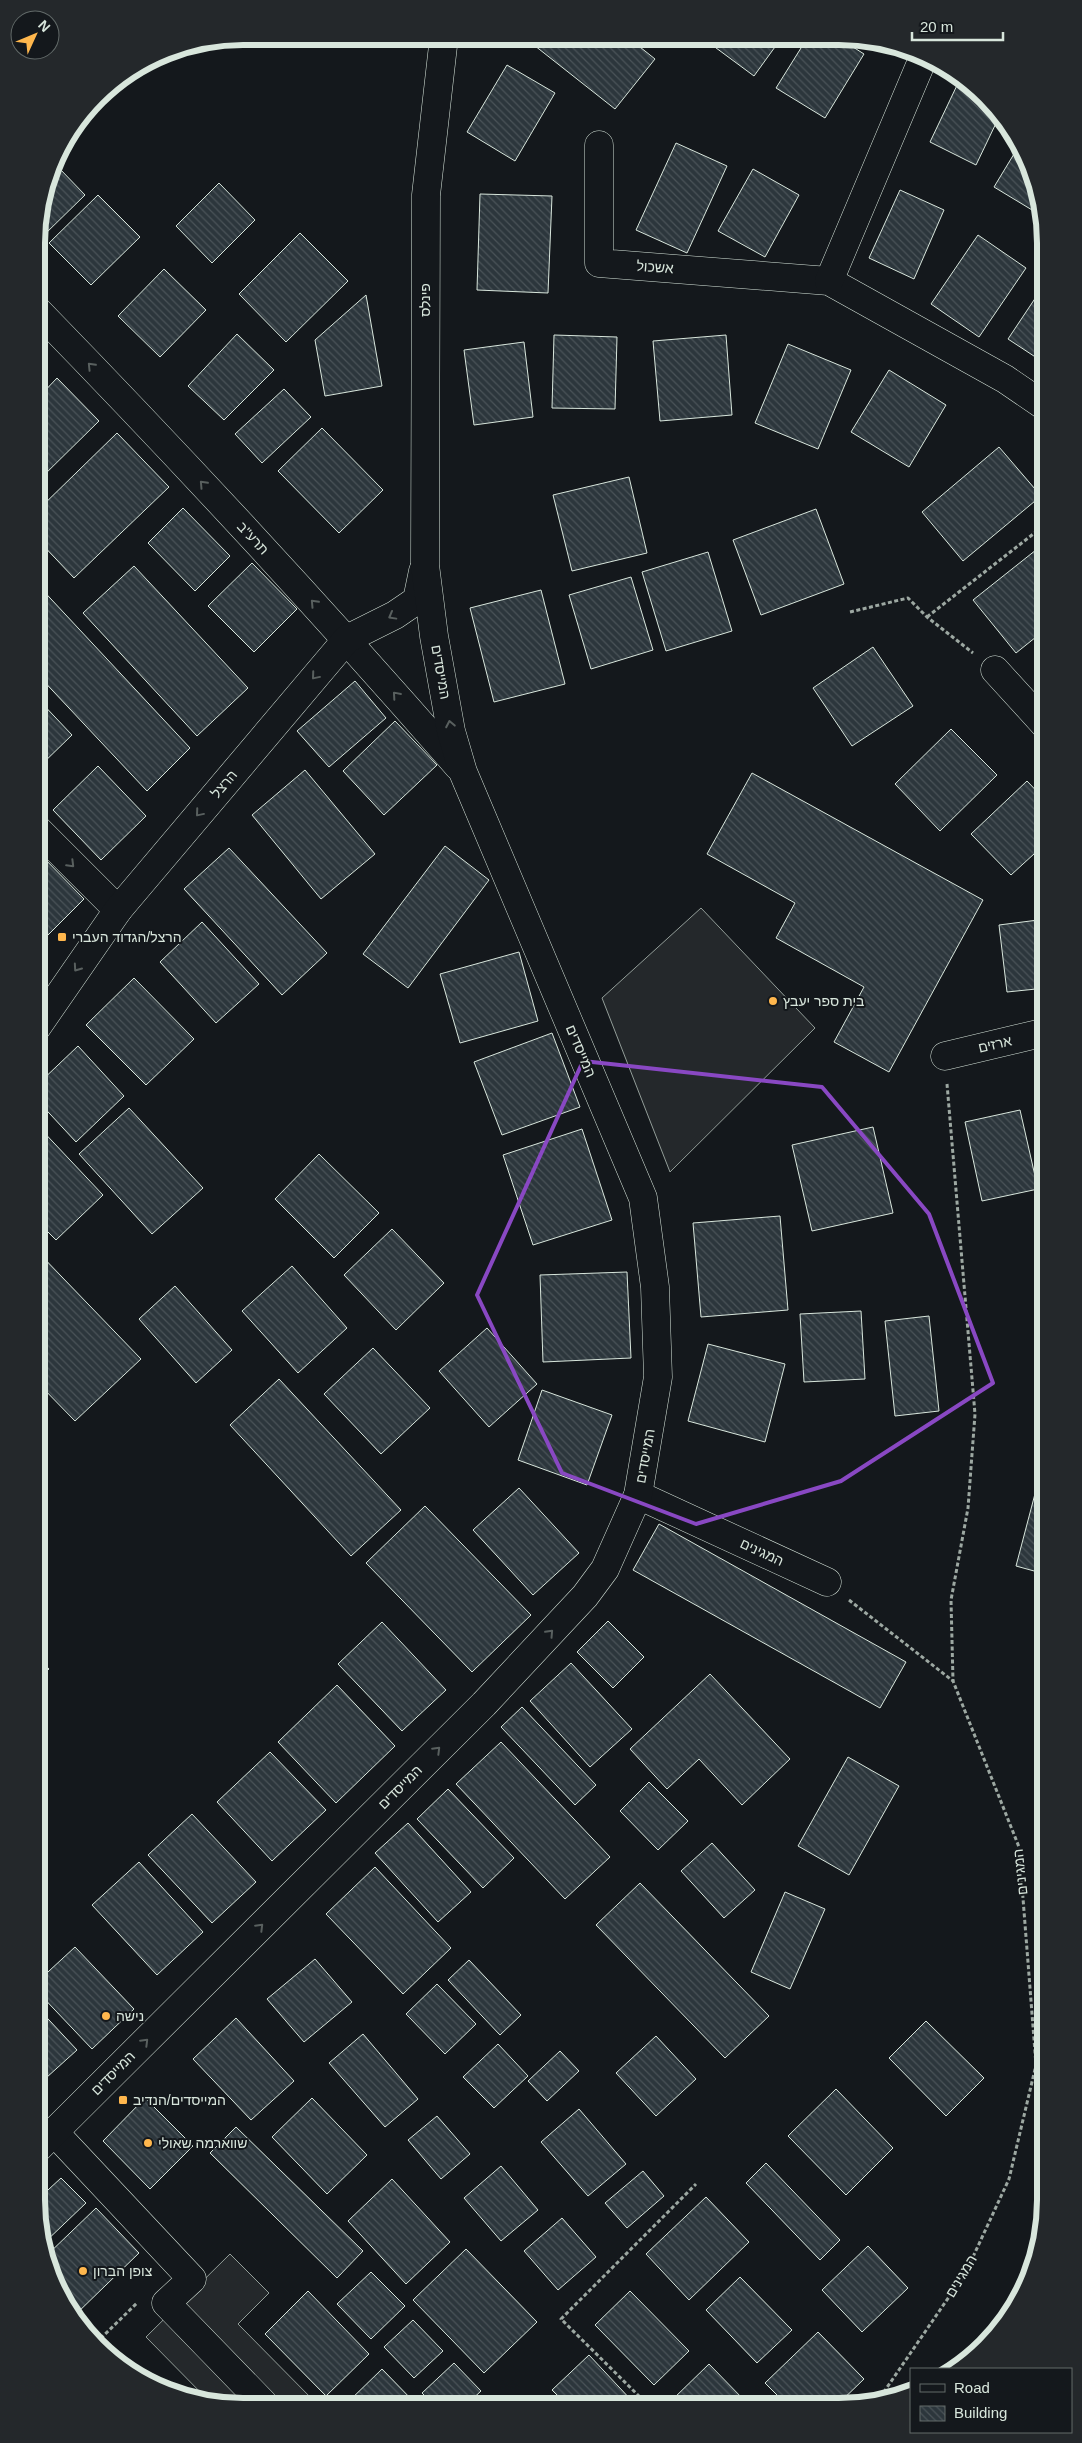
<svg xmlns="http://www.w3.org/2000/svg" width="1082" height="2443" font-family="Helvetica,Heebo,sans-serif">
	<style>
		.parking { fill: #24282b; stroke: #939e99 }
		.building { fill: url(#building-back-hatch); stroke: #d8e6dc }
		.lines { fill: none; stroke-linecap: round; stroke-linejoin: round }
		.minor-casing { stroke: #d8e6dc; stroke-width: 29 }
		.path { stroke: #9da8a2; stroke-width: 3; stroke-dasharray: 4 2.5; stroke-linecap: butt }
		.minor { stroke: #14181c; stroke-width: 28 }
		.oneway { stroke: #59605f }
		.marked { fill: none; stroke: #8948c3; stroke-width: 4; stroke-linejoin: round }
		.poi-dot { fill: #ffb74d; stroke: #14181c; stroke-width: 2 }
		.labels { text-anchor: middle; stroke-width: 4; stroke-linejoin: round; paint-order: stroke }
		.street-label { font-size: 14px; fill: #d8e6dc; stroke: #14181c }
		.poi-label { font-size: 14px; fill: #d8e6dc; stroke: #14181c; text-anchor: start }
		.rim { fill: none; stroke: #d8e6dc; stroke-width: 6 }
	</style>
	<defs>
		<pattern id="building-back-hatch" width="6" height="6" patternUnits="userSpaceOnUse" patternTransform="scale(1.25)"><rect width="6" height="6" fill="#2c363c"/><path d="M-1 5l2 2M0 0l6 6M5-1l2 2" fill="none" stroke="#4a5358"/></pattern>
	</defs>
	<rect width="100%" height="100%" fill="#14181c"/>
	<!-- parking -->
	<g class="parking">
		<polygon points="701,908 815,1028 670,1172 602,998"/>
		<polygon points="230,2254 269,2293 238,2324 317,2404 211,2403 146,2337"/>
	</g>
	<!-- building -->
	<g class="building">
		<polygon points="525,38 630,39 655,59 615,109"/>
		<polygon points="711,39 780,40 754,76 708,42"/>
		<polygon points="806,40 842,40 864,54 825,118 776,88"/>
		<polygon points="507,65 555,93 515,161 467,132"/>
		<polygon points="960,79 975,88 999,117 976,165 930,142"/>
		<polygon points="676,143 727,166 687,253 636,230"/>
		<polygon points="1020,144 1039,190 1042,216 994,187"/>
		<polygon points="59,168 85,195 44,235 37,228 51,176"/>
		<polygon points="753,169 799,195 765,257 718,231"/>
		<polygon points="219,183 255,220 212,263 176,226"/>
		<polygon points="900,190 944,210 914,279 869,258"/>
		<polygon points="480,194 552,196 548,293 477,290"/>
		<polygon points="98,195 140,237 91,285 49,243"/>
		<polygon points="300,233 348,281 286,342 239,294"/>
		<polygon points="978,235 1026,268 979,337 931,304"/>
		<polygon points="164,269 206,310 160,357 118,316"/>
		<polygon points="1046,282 1046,364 1008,339"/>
		<polygon points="366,295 382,386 325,396 315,340"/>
		<polygon points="237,334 274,370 224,420 188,386"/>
		<polygon points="554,335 617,337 615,409 552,408"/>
		<polygon points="726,335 732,415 660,421 653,341"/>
		<polygon points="524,342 533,417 474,425 464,350"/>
		<polygon points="788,344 851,370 818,449 755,423"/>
		<polygon points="889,370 946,405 909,467 851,432"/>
		<polygon points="57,378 99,421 37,482 37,399"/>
		<polygon points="284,389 311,417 262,463 235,434"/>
		<polygon points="322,428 383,490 339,533 278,471"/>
		<polygon points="117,433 169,487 74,578 37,539 37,511"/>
		<polygon points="999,447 1041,496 963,561 922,512"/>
		<polygon points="629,477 647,553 572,571 553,495"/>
		<polygon points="183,508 230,556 195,591 148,543"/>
		<polygon points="816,509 844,584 761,615 733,540"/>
		<polygon points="1046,542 1046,629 1016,653 973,600"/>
		<polygon points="708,552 732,631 666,651 642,572"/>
		<polygon points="252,563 297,609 254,652 208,606"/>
		<polygon points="134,566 248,688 197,736 83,613"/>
		<polygon points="631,577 653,650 591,669 569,595"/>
		<polygon points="37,584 190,748 147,791 37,674"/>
		<polygon points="541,590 565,684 494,702 470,608"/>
		<polygon points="873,647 913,706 852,746 813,688"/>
		<polygon points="355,681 386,718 329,767 297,731"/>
		<polygon points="37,698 72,735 37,769"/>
		<polygon points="395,721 437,765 384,815 343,771"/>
		<polygon points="951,729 997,775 940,831 895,784"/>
		<polygon points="98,766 146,816 101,860 53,810"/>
		<polygon points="305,770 375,854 321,899 252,815"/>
		<polygon points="752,773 983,900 889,1072 834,1042 864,987 776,938 795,903 707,854"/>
		<polygon points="1027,781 1046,801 1046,843 1011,875 971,834"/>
		<polygon points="445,846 489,880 408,988 363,954"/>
		<polygon points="229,848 327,953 282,995 184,889"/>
		<polygon points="37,851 84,899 43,940 37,933"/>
		<polygon points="1046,919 1046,988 1007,992 999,925"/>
		<polygon points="202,922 259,984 216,1023 160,962"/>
		<polygon points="519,952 538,1021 460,1043 440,974"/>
		<polygon points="134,978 194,1039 146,1085 86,1025"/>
		<polygon points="552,1033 580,1107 502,1135 474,1062"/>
		<polygon points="78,1046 124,1096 76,1142 37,1100 37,1085"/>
		<polygon points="129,1108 203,1188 152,1234 79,1154"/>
		<polygon points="1020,1110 1038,1189 982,1201 965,1122"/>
		<polygon points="37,1125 103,1195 56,1240 36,1220"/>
		<polygon points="873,1127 893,1213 812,1231 792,1145"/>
		<polygon points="582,1129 612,1220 533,1245 503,1155"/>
		<polygon points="319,1154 379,1213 334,1258 275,1199"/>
		<polygon points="780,1216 788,1310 701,1317 693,1223"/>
		<polygon points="392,1229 444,1283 396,1330 344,1275"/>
		<polygon points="36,1250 141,1359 75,1421 36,1381"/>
		<polygon points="292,1266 347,1328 298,1373 242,1311"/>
		<polygon points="627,1272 631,1358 543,1362 540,1275"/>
		<polygon points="175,1286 232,1350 196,1383 139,1319"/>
		<polygon points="861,1311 865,1379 804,1382 800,1314"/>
		<polygon points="929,1316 939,1411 895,1416 885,1321"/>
		<polygon points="487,1328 537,1384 489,1427 439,1371"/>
		<polygon points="708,1344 785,1364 765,1442 688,1421"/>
		<polygon points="373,1348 430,1408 381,1454 324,1394"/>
		<polygon points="279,1379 401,1510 351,1556 230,1425"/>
		<polygon points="542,1390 612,1415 587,1485 518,1460"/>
		<polygon points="519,1488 579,1553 533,1595 473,1530"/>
		<polygon points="1036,1490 1045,1493 1045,1574 1016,1566"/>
		<polygon points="425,1506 531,1615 472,1672 366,1563"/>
		<polygon points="659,1524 906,1662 880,1708 633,1570"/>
		<polygon points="608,1621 644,1657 613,1688 577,1652"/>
		<polygon points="382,1622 446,1690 402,1731 338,1664"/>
		<polygon points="36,1655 49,1669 36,1681"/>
		<polygon points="571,1663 632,1729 590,1767 530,1701"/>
		<polygon points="710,1674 790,1759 742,1805 699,1759 667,1789 630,1749"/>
		<polygon points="337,1685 395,1746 336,1803 278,1742"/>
		<polygon points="522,1707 596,1785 575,1805 501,1727"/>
		<polygon points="501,1742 610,1857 565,1899 456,1784"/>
		<polygon points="270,1752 326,1810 272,1861 217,1802"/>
		<polygon points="848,1757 899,1786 849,1875 798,1846"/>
		<polygon points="649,1782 688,1821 658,1850 620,1811"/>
		<polygon points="448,1789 514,1858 483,1888 417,1819"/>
		<polygon points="192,1814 256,1882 212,1923 148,1855"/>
		<polygon points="408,1823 471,1892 438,1922 375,1853"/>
		<polygon points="712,1843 755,1890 724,1918 681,1871"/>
		<polygon points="139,1862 203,1932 157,1975 92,1905"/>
		<polygon points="375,1867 451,1948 403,1994 326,1914"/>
		<polygon points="640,1883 769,2016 725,2058 596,1925"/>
		<polygon points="785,1892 825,1909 790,1989 751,1972"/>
		<polygon points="75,1947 134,2009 92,2049 36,1990 36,1983"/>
		<polygon points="315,1959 352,2002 304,2042 267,1999"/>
		<polygon points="469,1960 521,2015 500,2035 448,1980"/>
		<polygon points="437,1984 476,2024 445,2054 406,2014"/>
		<polygon points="36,2006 77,2050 36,2087"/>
		<polygon points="236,2018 294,2081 251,2120 193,2059"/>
		<polygon points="926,2021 984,2078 946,2116 889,2058"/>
		<polygon points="363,2034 418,2099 385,2127 329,2063"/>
		<polygon points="656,2036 696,2079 656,2116 616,2073"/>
		<polygon points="498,2044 528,2076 494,2108 463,2077"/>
		<polygon points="560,2051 579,2071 547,2101 528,2081"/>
		<polygon points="836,2089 893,2148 846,2195 788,2136"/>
		<polygon points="145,2098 193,2146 150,2189 103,2141"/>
		<polygon points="312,2098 367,2155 327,2194 272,2137"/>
		<polygon points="579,2109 626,2164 588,2196 541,2142"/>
		<polygon points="437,2116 470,2154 441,2179 408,2140"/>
		<polygon points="236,2127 363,2251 337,2278 210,2153"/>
		<polygon points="766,2163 840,2240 820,2260 746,2183"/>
		<polygon points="501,2166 538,2210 501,2241 464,2198"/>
		<polygon points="643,2171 664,2196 627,2228 605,2203"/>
		<polygon points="61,2178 86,2203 42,2245 36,2201"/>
		<polygon points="392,2179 450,2242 406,2284 348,2221"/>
		<polygon points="706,2197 749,2242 689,2300 646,2254"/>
		<polygon points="96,2208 139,2253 73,2317 45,2257"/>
		<polygon points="562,2218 596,2257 558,2290 524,2251"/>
		<polygon points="868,2246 908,2288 862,2332 822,2290"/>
		<polygon points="466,2249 537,2322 484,2373 413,2300"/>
		<polygon points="371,2272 405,2306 371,2339 337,2304"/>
		<polygon points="740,2277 792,2330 757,2363 706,2310"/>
		<polygon points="308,2291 369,2354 326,2396 265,2334"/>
		<polygon points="630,2291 689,2351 654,2385 595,2325"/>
		<polygon points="413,2320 443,2351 414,2378 384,2347"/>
		<polygon points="818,2332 864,2379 835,2407 788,2406 765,2383"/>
		<polygon points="589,2355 633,2402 630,2405 567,2405 552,2390"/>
		<polygon points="454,2363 481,2391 467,2404 433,2404 422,2393"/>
		<polygon points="709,2364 745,2401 740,2406 678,2406 672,2400"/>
		<polygon points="382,2369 416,2404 346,2404"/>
	</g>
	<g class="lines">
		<defs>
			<g id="minor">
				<polyline points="599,145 599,263 829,281 1005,379 1046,407"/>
				<polyline points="829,281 924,56"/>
				<path d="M37,310C181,458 322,610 458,766"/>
				<polyline points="995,670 1046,726"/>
				<polyline points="37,829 118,910"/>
				<polyline points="37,1027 118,910 347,639 395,615 417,600 423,571"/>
				<polyline points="945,1056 1046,1032"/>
				<polyline points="638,1495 827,1582"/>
				<polyline points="54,2132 192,2279 166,2303 263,2403"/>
				<polyline points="36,2150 484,1704 585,1596 605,1569 638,1495 658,1377 655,1287 643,1198 463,772 451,731 434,636 425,565 426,195 444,37"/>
			</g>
		</defs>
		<!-- minor casing -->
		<use href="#minor" class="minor-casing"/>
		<!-- path -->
		<g class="path">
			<polyline points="850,612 908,598 927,617 973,653"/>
			<polyline points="927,617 1046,524"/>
			<polyline points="947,1084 975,1414 968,1508 951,1600 953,1681"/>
			<polyline points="849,1600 953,1681 1019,1847 1036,2065 1009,2179 966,2272 877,2402"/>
			<polyline points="96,2343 137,2303"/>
			<polyline points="649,2406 561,2319 696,2184"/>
		</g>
		<!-- minor -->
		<use href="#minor" class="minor"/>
	</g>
	<!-- one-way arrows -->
	<defs><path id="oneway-chevron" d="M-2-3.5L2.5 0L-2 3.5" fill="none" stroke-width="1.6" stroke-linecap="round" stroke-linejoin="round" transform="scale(1.25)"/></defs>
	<g class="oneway">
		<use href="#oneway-chevron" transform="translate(91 366) rotate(-134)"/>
		<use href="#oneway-chevron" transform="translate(203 484) rotate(-133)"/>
		<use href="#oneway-chevron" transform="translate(314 603) rotate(-133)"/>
		<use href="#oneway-chevron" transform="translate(392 616) rotate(151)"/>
		<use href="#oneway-chevron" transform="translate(315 676) rotate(130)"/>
		<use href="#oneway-chevron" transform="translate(396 695) rotate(-131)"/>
		<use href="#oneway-chevron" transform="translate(450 724) rotate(-101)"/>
		<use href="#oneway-chevron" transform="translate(199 813) rotate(130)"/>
		<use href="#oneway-chevron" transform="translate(71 864) rotate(45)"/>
		<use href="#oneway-chevron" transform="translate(77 968) rotate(125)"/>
		<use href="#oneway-chevron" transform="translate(550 1633) rotate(-47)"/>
		<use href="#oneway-chevron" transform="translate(437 1750) rotate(-45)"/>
		<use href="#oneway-chevron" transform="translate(260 1927) rotate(-45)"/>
		<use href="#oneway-chevron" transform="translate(145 2042) rotate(-45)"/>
	</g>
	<!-- marked area -->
	<path class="marked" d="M583,1061L822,1087L929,1214L993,1383L841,1481L696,1524L562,1473L477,1295Z"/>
	<!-- markers -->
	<g class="poi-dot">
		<rect x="57" y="932" width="10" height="10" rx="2.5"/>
		<circle cx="773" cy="1001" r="5"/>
		<circle cx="106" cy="2016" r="5"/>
		<rect x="118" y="2095" width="10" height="10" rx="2.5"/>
		<circle cx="148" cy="2143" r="5"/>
		<circle cx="83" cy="2271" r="5"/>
	</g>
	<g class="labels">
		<!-- street labels -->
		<g class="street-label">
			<text transform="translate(655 267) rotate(4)" y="5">אשכול</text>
			<text transform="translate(425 300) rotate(-90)" y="5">פינלס</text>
			<text transform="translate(253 538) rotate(47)" y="5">תרע"ב</text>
			<text transform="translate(441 672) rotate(80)" y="5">המייסדים</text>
			<text transform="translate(224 784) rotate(-50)" y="5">הרצל</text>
			<text transform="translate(995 1044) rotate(-13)" y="5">ארזים</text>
			<text transform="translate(581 1051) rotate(67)" y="5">המייסדים</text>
			<text transform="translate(645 1456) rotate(-80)" y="5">המייסדים</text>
			<text transform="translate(762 1552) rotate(25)" y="5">המגינים</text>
			<text transform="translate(400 1787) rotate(-45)" y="5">המייסדים</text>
			<text transform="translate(1020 1872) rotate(-96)" y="5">המגינים</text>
			<text transform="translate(113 2073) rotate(-45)" y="5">המייסדים</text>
			<text transform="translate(961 2276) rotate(-59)" y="5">המגינים</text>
		</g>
		<!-- poi labels -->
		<g class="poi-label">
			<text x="72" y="942">הרצל/הגדוד העברי</text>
			<text x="783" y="1006">בית ספר יעבץ</text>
			<text x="116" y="2021">נישה</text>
			<text x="133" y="2105">המייסדים/הנדיב</text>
			<text x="158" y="2148">שווארמה שאולי</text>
			<text x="93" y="2276">צופן הברון</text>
		</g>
	</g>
	<!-- crop -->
	<path d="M0 0H1082V2443H0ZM243 45H839A198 198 0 0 1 1037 243V2200A198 198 0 0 1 839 2398H243A198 198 0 0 1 45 2200V243A198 198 0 0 1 243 45Z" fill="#24282b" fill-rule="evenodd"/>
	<path class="rim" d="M243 45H839A198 198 0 0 1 1037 243V2200A198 198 0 0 1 839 2398H243A198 198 0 0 1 45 2200V243A198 198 0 0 1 243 45Z"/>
	<!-- legend -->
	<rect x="910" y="2368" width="162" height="65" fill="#14181c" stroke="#626a69"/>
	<rect x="920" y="2384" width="25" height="8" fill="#14181c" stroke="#626a69"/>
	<text x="954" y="2393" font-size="15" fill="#d8e6dc">Road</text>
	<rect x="920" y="2406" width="25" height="15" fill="url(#building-back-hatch)" stroke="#626a69"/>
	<text x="954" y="2418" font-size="15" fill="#d8e6dc">Building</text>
	<!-- north arrow -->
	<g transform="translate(35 35) rotate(46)"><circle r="24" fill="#14181c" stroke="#626a69"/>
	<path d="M0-4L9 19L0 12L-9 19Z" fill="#ffb74d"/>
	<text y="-8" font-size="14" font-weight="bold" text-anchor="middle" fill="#d8e6dc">N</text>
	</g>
	<!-- scale -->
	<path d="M912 32v8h91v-8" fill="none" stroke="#d8e6dc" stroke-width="2.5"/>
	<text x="920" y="32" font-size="15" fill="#d8e6dc" stroke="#14181c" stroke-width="4" paint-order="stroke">20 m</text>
</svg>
